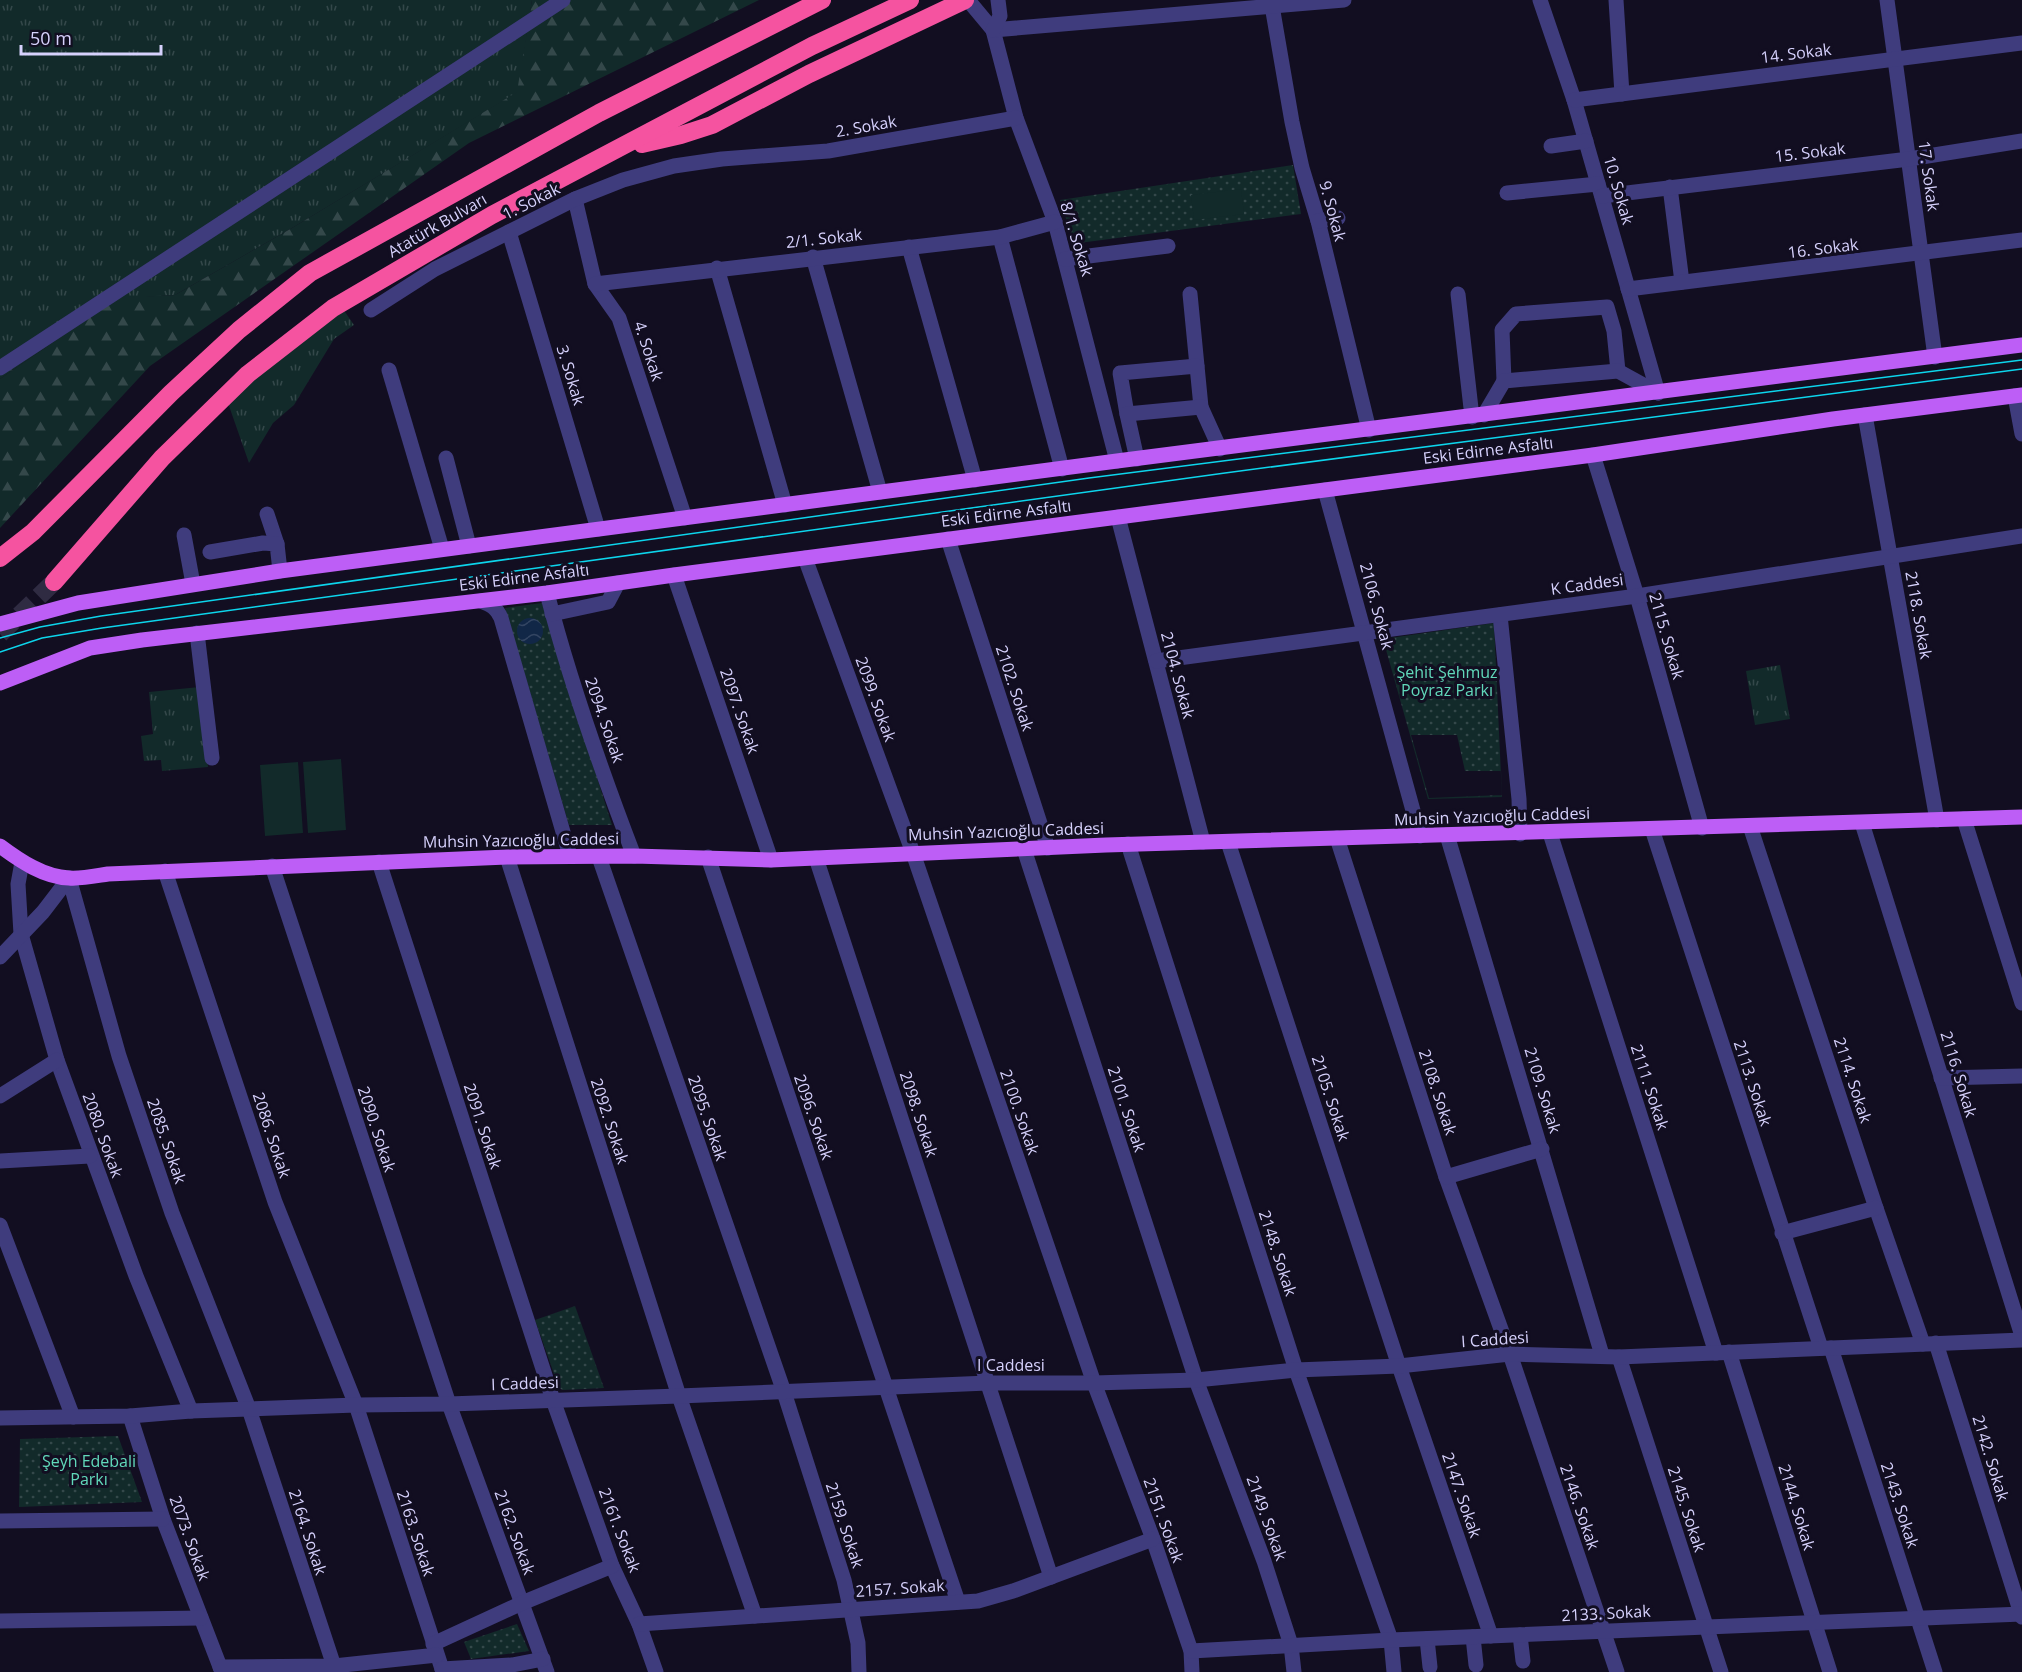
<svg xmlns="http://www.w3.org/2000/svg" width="2022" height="1672" font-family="'Open Sans',sans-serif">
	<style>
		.grass { fill: url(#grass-tufts) }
		.forest { fill: url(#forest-firs) }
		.park { fill: url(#park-dots); fill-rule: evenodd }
		.pitch { fill: #122a2a }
		.water { fill: url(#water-waves) }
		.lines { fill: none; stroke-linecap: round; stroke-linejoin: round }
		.highway-tunnel { stroke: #2f2b42; stroke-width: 18; stroke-dasharray: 18 9; stroke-linecap: butt }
		.minor { stroke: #3f3c7d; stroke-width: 15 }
		.major { stroke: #bd5ef6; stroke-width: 15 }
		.highway { stroke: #f553a0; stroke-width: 18 }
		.tram { stroke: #0dd5ec; stroke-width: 1.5 }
		.labels { text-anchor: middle; stroke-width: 6; stroke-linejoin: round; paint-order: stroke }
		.street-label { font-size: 16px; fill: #d6d1fc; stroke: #120e21 }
		.park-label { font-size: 16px; fill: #61d8ba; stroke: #120e21 }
	</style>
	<defs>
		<pattern id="grass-tufts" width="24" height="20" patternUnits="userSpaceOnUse" patternTransform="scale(1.5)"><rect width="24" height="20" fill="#122a2a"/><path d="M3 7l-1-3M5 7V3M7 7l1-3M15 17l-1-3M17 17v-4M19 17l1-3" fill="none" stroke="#34484a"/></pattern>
		<pattern id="forest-firs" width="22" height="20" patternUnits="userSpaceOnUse" patternTransform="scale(1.5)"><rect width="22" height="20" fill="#122a2a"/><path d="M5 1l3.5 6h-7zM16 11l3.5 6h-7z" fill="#34484a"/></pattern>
		<pattern id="park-dots" width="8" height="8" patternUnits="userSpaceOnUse" patternTransform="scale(1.5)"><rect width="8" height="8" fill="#122a2a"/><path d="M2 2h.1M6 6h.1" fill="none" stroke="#34484a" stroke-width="1.8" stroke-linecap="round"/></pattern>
		<pattern id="water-waves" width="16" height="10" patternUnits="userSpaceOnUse" patternTransform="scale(1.5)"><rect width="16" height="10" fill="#112747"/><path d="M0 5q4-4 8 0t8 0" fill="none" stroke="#334562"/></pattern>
	</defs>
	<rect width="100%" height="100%" fill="#120e21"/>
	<!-- grass -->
	<g class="grass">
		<polygon points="0,0 532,0 518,92 292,228 175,295 116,299 0,379"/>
		<polygon points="343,309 354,325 334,339 294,405 273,423 249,463 228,403 249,382"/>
		<polygon points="1780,665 1790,719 1755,725 1746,671"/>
		<polygon points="200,687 208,767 162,771 161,760 144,761 141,736 153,734 149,692"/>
	</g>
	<!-- forest -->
	<polygon class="forest" points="532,0 759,0 469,143 150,366 0,528 0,379 117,298 175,295 292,228 517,92"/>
	<!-- park -->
	<g class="park">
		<polygon points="1293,165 1301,214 1079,243 1071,234 1060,200"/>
		<polygon points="542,603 612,825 569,825 505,608"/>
		<path d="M1494,623L1502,797L1428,799L1383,639ZM1411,735H1457L1465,771H1501L1502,795L1429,798Z"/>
		<polygon points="575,1306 604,1388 563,1390 559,1388 535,1320"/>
		<polygon points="118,1436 142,1502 19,1507 20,1439"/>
		<polygon points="517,1624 529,1651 471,1659 464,1642"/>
	</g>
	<!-- pitch -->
	<g class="pitch">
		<polygon points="1241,189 1244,214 1194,220 1191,195"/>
		<polygon points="341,759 346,830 308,833 303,762"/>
		<polygon points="298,762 303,833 265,836 260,765"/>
	</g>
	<!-- water -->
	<circle class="water" cx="530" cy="631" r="13"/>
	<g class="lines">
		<!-- highway-tunnel -->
		<polyline class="highway-tunnel" points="0,634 54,582"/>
		<!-- minor -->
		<g class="minor">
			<polyline points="968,0 993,30 1016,118 1055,222 1117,461"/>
			<polyline points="1271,0 1292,122 1302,168 1318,221 1369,430"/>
			<polyline points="1540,0 1574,100 1658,393"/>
			<polyline points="1616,0 1622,94"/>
			<polyline points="1887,0 1935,357"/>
			<polyline points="993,30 1344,0"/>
			<polyline points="993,30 1000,16 998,0"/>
			<polyline points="1574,100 2022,43"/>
			<polyline points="1551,146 1586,141"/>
			<polyline points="1670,187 1682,282"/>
			<polyline points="1507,193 1598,184"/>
			<polyline points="1602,196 1909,159 2022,141"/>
			<polyline points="575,199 595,284 619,318 685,518"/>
			<polyline points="1318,221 1338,218"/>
			<polyline points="509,232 598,529"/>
			<polyline points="1000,237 1062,469"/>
			<polyline points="909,247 975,480"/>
			<polyline points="813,257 880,492"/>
			<polyline points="1065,259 1168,246"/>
			<polyline points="717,268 785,505"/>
			<polyline points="595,284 1000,237 1055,222"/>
			<polyline points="1628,289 2022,240"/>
			<polyline points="1190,294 1197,366"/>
			<polyline points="1458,294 1472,417"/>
			<polyline points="371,310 435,269 575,199 623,180 674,166 722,159 828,151 1016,118"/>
			<polyline points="0,368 563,0"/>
			<polyline points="389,370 442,549"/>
			<polyline points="1504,381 1502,330 1516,314 1607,307 1614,331 1618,371"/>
			<polyline points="2015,396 2022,434"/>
			<polyline points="1127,414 1120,373 1197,366 1201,407"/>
			<polyline points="1484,415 1504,381 1618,371 1658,393"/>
			<polyline points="1865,415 1937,820"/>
			<polyline points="1593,455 1637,596 1702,828"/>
			<polyline points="446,458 469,546"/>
			<polyline points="1137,459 1127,414 1201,407 1220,449"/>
			<polyline points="1325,490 1420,836"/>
			<polyline points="267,514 277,544"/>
			<polyline points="1118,517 1203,842"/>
			<polyline points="184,535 193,584"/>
			<polyline points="948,539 1048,848"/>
			<polyline points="210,552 263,543 277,544 280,571"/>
			<polyline points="805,558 913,853 1094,1383 1153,1539 1191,1651 1192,1672"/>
			<polyline points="674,575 771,860"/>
			<path d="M547,593C570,682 601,770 634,856"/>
			<path d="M481,601C491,605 497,608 501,618L570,856"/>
			<polyline points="552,614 608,602 618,583"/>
			<polyline points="1500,615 1519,799 1520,834"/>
			<polyline points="197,633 212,758"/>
			<polyline points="1156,661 1637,596 2022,536"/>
			<polyline points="1964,819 2022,1003"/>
			<polyline points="1862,823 2022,1336"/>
			<polyline points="1750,826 1876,1208 1923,1344"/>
			<polyline points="1652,829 1821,1348"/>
			<polyline points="1550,833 1716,1353"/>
			<polyline points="1447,835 1602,1355"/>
			<polyline points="1337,838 1446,1177 1510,1354 1617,1672"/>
			<polyline points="1228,842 1399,1366 1491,1636"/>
			<polyline points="1128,844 1296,1370 1391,1640 1394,1672"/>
			<polyline points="1024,849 1196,1380 1264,1561 1291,1645 1294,1672"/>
			<polyline points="507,857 679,1396 755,1616"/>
			<polyline points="599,857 784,1392 844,1580 858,1643 859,1672"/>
			<polyline points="708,857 958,1602"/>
			<polyline points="816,858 1051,1577"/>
			<polyline points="22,862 18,884 21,934 57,1060 136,1276 191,1411"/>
			<polyline points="379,862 553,1400 612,1566 639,1624 656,1672"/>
			<polyline points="272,866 449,1404 547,1672"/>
			<polyline points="165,871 275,1202 356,1405 443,1672"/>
			<polyline points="69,878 119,1056 172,1213 249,1409 334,1666"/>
			<polyline points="0,957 43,912 69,878"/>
			<polyline points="1941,1078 2022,1076"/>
			<polyline points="0,1096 57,1060"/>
			<polyline points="0,1161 90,1156"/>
			<polyline points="1446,1177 1542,1149"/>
			<polyline points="0,1225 73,1417"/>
			<polyline points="1782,1233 1876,1208"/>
			<polyline points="1936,1343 2022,1617"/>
			<polyline points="1831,1348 1935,1672"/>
			<polyline points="1729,1352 1830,1672"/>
			<polyline points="1619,1357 1721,1672"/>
			<polyline points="130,1416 163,1519 222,1672"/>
			<polyline points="0,1418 130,1416 191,1411 356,1405 449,1404 679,1396 988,1383 1094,1383 1196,1380 1296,1370 1399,1366 1510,1354 1619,1357 2022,1340"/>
			<polyline points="0,1521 163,1519"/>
			<polyline points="0,1621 201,1618"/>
			<polyline points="639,1624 978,1601 1013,1591 1153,1539"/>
			<polyline points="1520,1635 1523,1661"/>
			<polyline points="1473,1637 1476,1665"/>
			<polyline points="1427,1639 1430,1667"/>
			<polyline points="433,1644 522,1603 612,1566"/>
			<polyline points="1191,1651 1391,1640 2022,1614"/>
			<polyline points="220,1667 334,1666 437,1655"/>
			<polyline points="442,1669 512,1665 543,1659"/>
		</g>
		<!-- major -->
		<g class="major">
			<polyline points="0,624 78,603 280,571 1117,461 2022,345"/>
			<polyline points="0,683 90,648 142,640 547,593 674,575 1593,455 1833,419 2022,395"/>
			<path d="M0,846C20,861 44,877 69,878C81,879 95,876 108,874L507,857L634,856L771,860L1106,845L2022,817"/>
		</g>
		<!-- highway -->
		<g class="highway">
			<polyline points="642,144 681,135 712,125 809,74 965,0"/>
			<polyline points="0,558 33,532 171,393 239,330 310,273 599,113 822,0"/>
			<polyline points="54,582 162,458 248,374 333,308 492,215 812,46 910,0"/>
		</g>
		<!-- tram -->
		<g class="tram">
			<polyline points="0,638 40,627 101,616 1089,478 2022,360"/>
			<polyline points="0,652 42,638 102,628 1225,473 2022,369"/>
		</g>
	</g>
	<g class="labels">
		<!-- street labels -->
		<g class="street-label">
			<text transform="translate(1796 53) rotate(-7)" y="6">14. Sokak</text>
			<text transform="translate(866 126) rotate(-10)" y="6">2. Sokak</text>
			<text transform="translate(1810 152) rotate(-7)" y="6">15. Sokak</text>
			<text transform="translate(1929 176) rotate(82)" y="6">17. Sokak</text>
			<text transform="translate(1619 190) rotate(74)" y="6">10. Sokak</text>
			<text transform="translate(531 201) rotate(-27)" y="6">1. Sokak</text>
			<text transform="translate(1333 211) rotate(75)" y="6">9. Sokak</text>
			<text transform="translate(437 225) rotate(-30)" y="6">Atatürk Bulvarı</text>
			<text transform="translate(824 238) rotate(-6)" y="6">2/1. Sokak</text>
			<text transform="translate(1077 239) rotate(73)" y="6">8/1. Sokak</text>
			<text transform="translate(1823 248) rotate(-7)" y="6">16. Sokak</text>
			<text transform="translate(649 351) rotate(72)" y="6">4. Sokak</text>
			<text transform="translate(571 375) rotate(73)" y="6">3. Sokak</text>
			<text transform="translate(1488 450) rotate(-7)" y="6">Eski Edirne Asfaltı</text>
			<text transform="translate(1006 513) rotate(-7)" y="6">Eski Edirne Asfaltı</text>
			<text transform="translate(524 577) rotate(-7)" y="6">Eski Edirne Asfaltı</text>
			<text transform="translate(1587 584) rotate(-8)" y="6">K Caddesi</text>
			<text transform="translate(1377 606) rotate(75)" y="6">2106. Sokak</text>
			<text transform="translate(1919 615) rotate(80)" y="6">2118. Sokak</text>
			<text transform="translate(1667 636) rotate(74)" y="6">2115. Sokak</text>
			<text transform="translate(1178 675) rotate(75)" y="6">2104. Sokak</text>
			<text transform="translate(1015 688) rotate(72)" y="6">2102. Sokak</text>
			<text transform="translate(876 699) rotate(70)" y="6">2099. Sokak</text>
			<text transform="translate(740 711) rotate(71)" y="6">2097. Sokak</text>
			<text transform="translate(605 720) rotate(71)" y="6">2094. Sokak</text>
			<text transform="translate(1492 816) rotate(-2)" y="6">Muhsin Yazıcıoğlu Caddesi</text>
			<text transform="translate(1006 831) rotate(-2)" y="6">Muhsin Yazıcıoğlu Caddesi</text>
			<text transform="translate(521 840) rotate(-1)" y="6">Muhsin Yazıcıoğlu Caddesi</text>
			<text transform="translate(1959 1074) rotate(73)" y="6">2116. Sokak</text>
			<text transform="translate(1853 1080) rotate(72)" y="6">2114. Sokak</text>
			<text transform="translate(1753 1083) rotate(72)" y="6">2113. Sokak</text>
			<text transform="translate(1650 1087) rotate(72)" y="6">2111. Sokak</text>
			<text transform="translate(1543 1090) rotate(73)" y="6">2109. Sokak</text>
			<text transform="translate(1438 1092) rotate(72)" y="6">2108. Sokak</text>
			<text transform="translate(1331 1098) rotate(72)" y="6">2105. Sokak</text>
			<text transform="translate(1127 1109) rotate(72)" y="6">2101. Sokak</text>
			<text transform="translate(1020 1112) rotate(71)" y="6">2100. Sokak</text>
			<text transform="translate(919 1114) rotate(72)" y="6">2098. Sokak</text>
			<text transform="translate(814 1117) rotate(71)" y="6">2096. Sokak</text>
			<text transform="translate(708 1118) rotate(71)" y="6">2095. Sokak</text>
			<text transform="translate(610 1121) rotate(72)" y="6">2092. Sokak</text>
			<text transform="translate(483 1126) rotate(72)" y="6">2091. Sokak</text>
			<text transform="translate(377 1129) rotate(72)" y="6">2090. Sokak</text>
			<text transform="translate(103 1135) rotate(70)" y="6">2080. Sokak</text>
			<text transform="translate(272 1135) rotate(72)" y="6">2086. Sokak</text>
			<text transform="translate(167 1141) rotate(71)" y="6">2085. Sokak</text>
			<text transform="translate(1278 1253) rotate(72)" y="6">2148. Sokak</text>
			<text transform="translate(1495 1339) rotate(-4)" y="6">I Caddesi</text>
			<text x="1011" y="1371">I Caddesi</text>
			<text transform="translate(525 1383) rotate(-2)" y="6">I Caddesi</text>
			<text transform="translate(1991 1458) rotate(73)" y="6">2142. Sokak</text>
			<text transform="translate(1462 1495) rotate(71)" y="6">2147. Sokak</text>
			<text transform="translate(1900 1505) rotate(72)" y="6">2143. Sokak</text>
			<text transform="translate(1580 1507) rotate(71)" y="6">2146. Sokak</text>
			<text transform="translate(1797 1507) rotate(73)" y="6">2144. Sokak</text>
			<text transform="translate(1687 1509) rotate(72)" y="6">2145. Sokak</text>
			<text transform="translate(1267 1518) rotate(70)" y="6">2149. Sokak</text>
			<text transform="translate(1164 1520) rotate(70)" y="6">2151. Sokak</text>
			<text transform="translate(845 1525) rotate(72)" y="6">2159. Sokak</text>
			<text transform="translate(620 1530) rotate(69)" y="6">2161. Sokak</text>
			<text transform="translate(308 1532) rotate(72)" y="6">2164. Sokak</text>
			<text transform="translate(515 1532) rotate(70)" y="6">2162. Sokak</text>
			<text transform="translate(416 1533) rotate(72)" y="6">2163. Sokak</text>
			<text transform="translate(190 1538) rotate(70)" y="6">2073. Sokak</text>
			<text transform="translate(900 1588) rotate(-4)" y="6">2157. Sokak</text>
			<text transform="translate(1606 1613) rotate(-3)" y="6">2133. Sokak</text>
		</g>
		<!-- park labels -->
		<g class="park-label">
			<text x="1447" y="678">Şehit Şehmuz<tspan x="1447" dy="18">Poyraz Parkı</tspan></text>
			<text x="89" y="1467">Şeyh Edebali<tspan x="89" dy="18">Parkı</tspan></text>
		</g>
	</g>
	<!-- scale -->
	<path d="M21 45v9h140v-9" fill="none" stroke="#d6d1fc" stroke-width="3"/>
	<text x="30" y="45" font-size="18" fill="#d6d1fc" stroke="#120e21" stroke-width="4.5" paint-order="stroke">50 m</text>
</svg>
